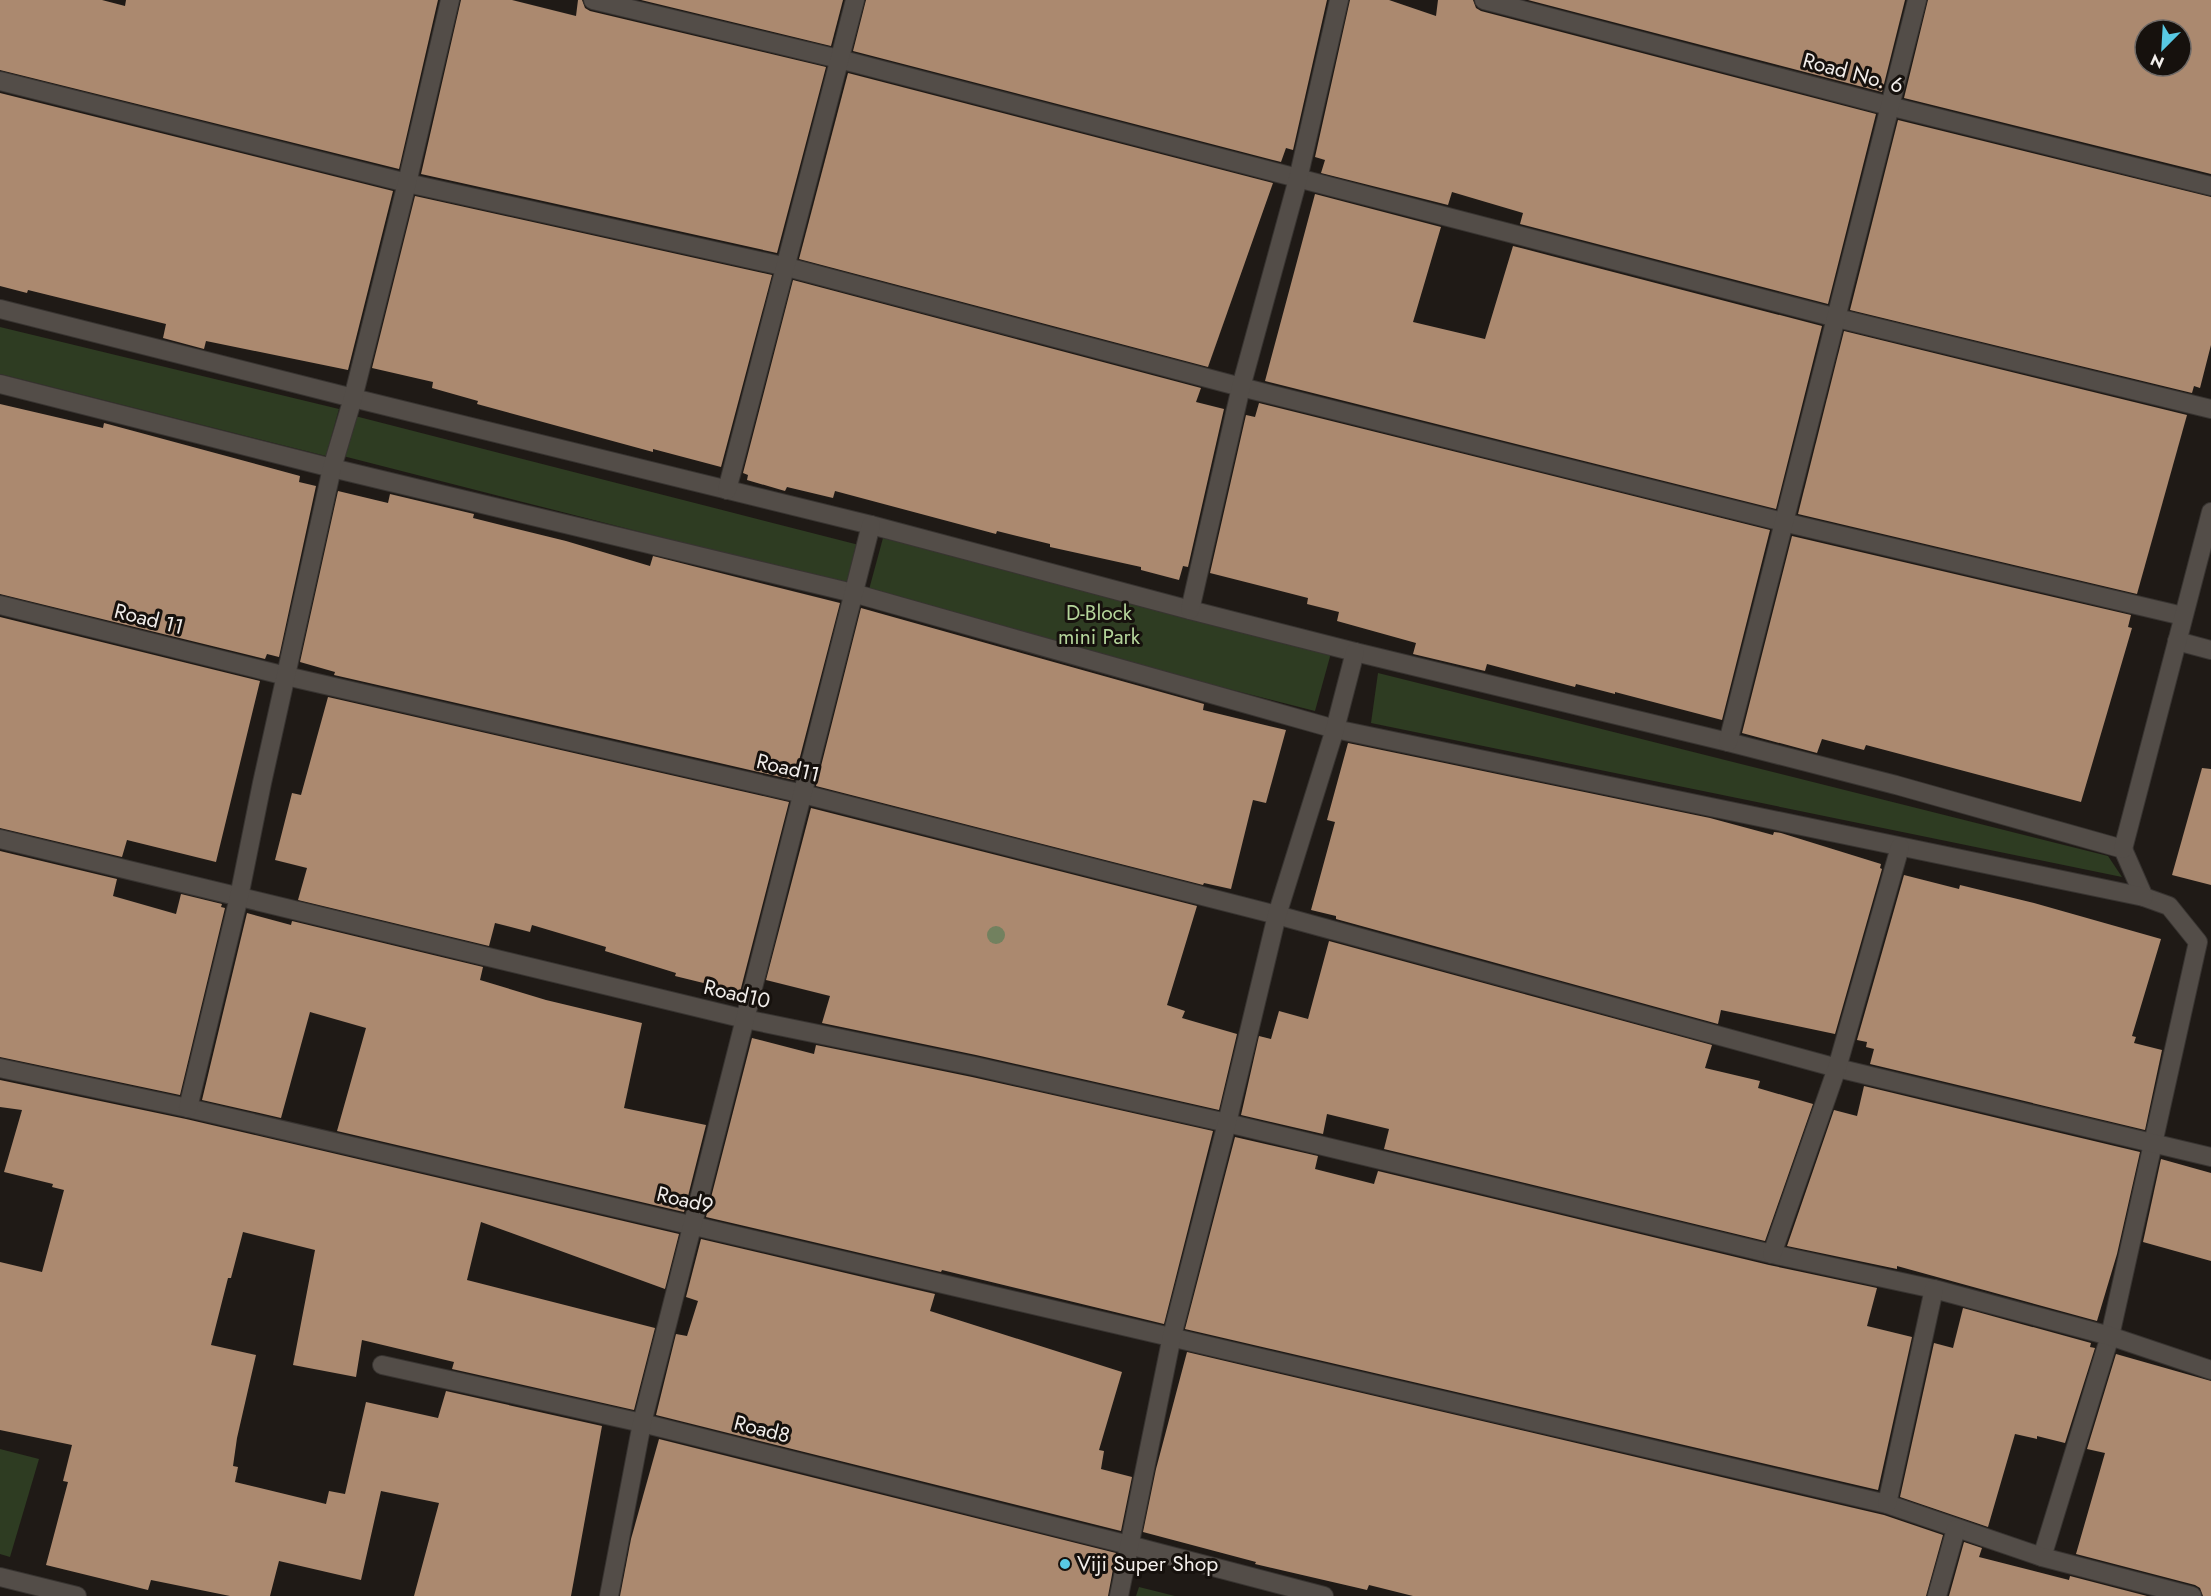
<svg xmlns="http://www.w3.org/2000/svg" width="2211" height="1596" font-family="Jost,sans-serif">
	<style>
		.green { fill: #2e3c22 }
		.building { fill: #ab896f; fill-rule: evenodd }
		.lines { fill: none; stroke-linecap: round; stroke-linejoin: round }
		.minor-casing { stroke: #383431; stroke-width: 20 }
		.minor { stroke: #534d48; stroke-width: 18 }
		.tree { fill: #72815f }
		.poi-dot { fill: #58c9e3; stroke: #16110d; stroke-width: 2 }
		.labels { text-anchor: middle; stroke-width: 6; stroke-linejoin: round; paint-order: stroke }
		.street-label { font-size: 21px; fill: #f2eeeb; stroke: #16110d }
		.park-label { font-size: 21px; fill: #b5d59b; stroke: #16110d }
		.poi-label { font-size: 21px; fill: #f2eeeb; stroke: #16110d; text-anchor: start }
	</style>
	<rect width="100%" height="100%" fill="#1f1a16"/>
	<!-- green -->
	<g class="green">
		<polygon points="0,327 339,409 326,456 0,374"/>
		<polygon points="355,416 859,545 848,585 343,456"/>
		<polygon points="883,538 1331,653 1315,711 867,597"/>
		<polygon points="1378,673 2108,856 2122,877 1371,723"/>
		<polygon points="0,1449 39,1459 10,1557 0,1554"/>
		<polygon points="1139,1587 1175,1596 1136,1596"/>
	</g>
	<!-- building -->
	<g class="building">
		<polygon points="0,0 102,0 125,6 126,0 438,0 399,169 0,70"/>
		<polygon points="461,0 512,0 576,16 578,0 582,0 585,8 590,11 826,67 777,253 421,174"/>
		<polygon points="641,0 843,0 831,46"/>
		<polygon points="866,0 1327,0 1293,150 1286,148 1281,162 853,51"/>
		<polygon points="1350,0 1389,0 1436,16 1438,0 1473,0 1476,8 1481,11 1876,114 1828,304 1520,224 1523,213 1452,192 1448,205 1321,173 1325,160 1315,157"/>
		<polygon points="1528,0 1905,0 1882,92"/>
		<path d="M1928,0H2211V174L1904,98ZM2145,30H2181V66H2145Z"/>
		<polygon points="848,73 1273,183 1208,367 799,259"/>
		<polygon points="0,93 393,191 348,370 206,341 204,349 163,338 166,324 28,290 27,293 0,286"/>
		<polygon points="1898,120 2211,197 2211,345 2200,388 2194,386 2192,393 1850,310"/>
		<polygon points="1315,194 1441,227 1413,322 1485,339 1513,246 1822,326 1776,509 1265,381"/>
		<polygon points="415,196 772,275 721,467 653,449 653,452 477,404 478,401 432,388 433,382 372,368"/>
		<polygon points="793,280 1201,388 1196,402 1224,409 1188,567 1183,566 1179,580 1141,570 1141,567 1050,547 1050,544 997,531 996,534 835,491 833,498 787,487 785,491 747,480 748,475 743,473"/>
		<polygon points="1844,331 2187,415 2137,594 1798,514"/>
		<polygon points="1259,403 1770,530 1722,720 1615,692 1615,694 1576,684 1575,687 1487,664 1485,671 1413,654 1416,643 1337,621 1339,612 1307,604 1308,598 1210,573 1246,415 1255,417"/>
		<polygon points="0,404 103,428 104,423 300,476 299,482 316,486 279,657 267,654 265,659 0,594"/>
		<polygon points="338,491 388,503 390,494 474,514 473,518 566,541 650,566 653,556 840,603 794,780 334,675 335,672 300,662"/>
		<polygon points="1792,536 2131,615 2128,627 2132,628 2081,802 1866,745 1864,750 1822,739 1817,753 1742,733"/>
		<polygon points="861,608 1204,704 1203,710 1286,730 1266,803 1253,800 1231,889 1204,883 1203,885 816,786"/>
		<polygon points="0,617 260,681 216,862 127,840 122,857 0,828"/>
		<polygon points="328,697 789,802 740,992 675,976 676,973 605,951 606,947 532,925 530,932 495,923 489,946 298,900 307,868 275,860 292,793 301,795"/>
		<polygon points="1348,743 1710,818 1773,835 1774,832 1781,833 1881,864 1880,868 1882,869 1835,1034 1721,1010 1718,1024 1336,919 1336,916 1311,910 1335,822 1327,820"/>
		<polygon points="2202,768 2211,769 2211,885 2172,875"/>
		<polygon points="811,808 1197,906 1167,1005 1185,1011 1182,1018 1237,1034 1219,1110 976,1055 822,1023 830,996 766,980"/>
		<polygon points="0,851 117,879 113,896 176,914 181,894 222,904 221,907 225,908 180,1095 0,1057"/>
		<polygon points="1904,875 1959,889 1960,885 2034,903 2161,939 2132,1036 2136,1037 2134,1043 2162,1050 2145,1130 1870,1064 1874,1049 1866,1047 1867,1042 1857,1040"/>
		<polygon points="247,913 291,925 292,921 483,967 480,980 546,1000 642,1023 624,1108 706,1125 684,1212 337,1131 366,1028 310,1012 281,1118 202,1100"/>
		<polygon points="1329,941 1712,1045 1705,1068 1760,1081 1758,1088 1813,1104 1765,1241 1384,1149 1389,1129 1327,1114 1323,1134 1241,1115 1259,1036 1271,1039 1279,1011 1308,1019"/>
		<polygon points="752,1038 814,1054 816,1045 972,1077 1213,1131 1164,1324 942,1270 941,1272 706,1217"/>
		<polygon points="0,1080 186,1119 679,1234 665,1289 481,1222 467,1280 655,1328 634,1410 452,1369 454,1362 362,1340 356,1377 293,1365 315,1250 243,1232 231,1278 228,1278 211,1345 256,1355 237,1438 233,1466 238,1467 235,1482 326,1504 329,1491 345,1494 366,1402 438,1418 446,1391 602,1426 571,1596 414,1596 439,1503 381,1491 361,1580 279,1561 270,1596 230,1596 151,1580 148,1590 46,1565 68,1482 63,1481 72,1445 0,1430 0,1262 42,1272 64,1190 52,1187 53,1184 4,1172 22,1110 0,1107"/>
		<polygon points="1864,1086 2140,1152 2117,1254 2097,1321 1897,1266 1897,1269 1787,1246 1834,1110 1857,1116"/>
		<polygon points="1235,1137 1318,1156 1315,1169 1374,1184 1378,1171 1769,1265 1877,1288 1867,1326 1912,1337 1878,1490 1185,1329"/>
		<polygon points="2161,1159 2211,1173 2211,1261 2143,1242"/>
		<polygon points="701,1239 935,1294 930,1311 1122,1372 1099,1450 1104,1451 1101,1469 1132,1477 1121,1531 656,1415 676,1334 687,1336 698,1301 686,1297"/>
		<polygon points="1963,1308 2091,1343 2090,1347 2095,1348 2065,1443 2037,1436 2037,1439 2015,1434 1988,1527 1900,1497 1934,1343 1953,1348"/>
		<polygon points="1187,1352 1884,1515 1943,1535 1926,1596 1413,1596 1369,1585 1367,1590 1255,1564 1256,1562 1143,1532 1156,1469"/>
		<polygon points="2116,1354 2211,1381 2211,1596 2203,1596 2200,1588 2195,1585 2076,1554 2105,1453 2087,1449"/>
		<polygon points="659,1439 1116,1553 1108,1596 620,1596 631,1539"/>
		<polygon points="1964,1542 1982,1548 1979,1557 2069,1580 2070,1576 2147,1596 1949,1596"/>
	</g>
	<g class="lines">
		<defs>
			<g id="minor">
				<polyline points="593,0 839,59 1837,318 2211,409"/>
				<polyline points="1484,0 1889,106 2211,186"/>
				<polyline points="0,81 407,183 787,267 1241,387 1783,522 2183,616"/>
				<polyline points="0,309 353,398 871,525 1190,610 1355,652 1728,742 1896,785 2123,849 2144,897 2169,906 2198,942 2110,1336 2042,1557"/>
				<polyline points="0,384 332,468 853,593 1335,729 2144,897"/>
				<polyline points="727,490 855,0"/>
				<polyline points="0,605 286,676 803,794 1277,915 1837,1068 2211,1157"/>
				<polyline points="1190,610 1241,387 1298,179 1339,0"/>
				<polyline points="2177,641 2211,650"/>
				<polyline points="1728,742 1917,0"/>
				<polyline points="0,839 745,1019 974,1066 1227,1123 1772,1254 1934,1289 2110,1336 2211,1370"/>
				<polyline points="2123,849 2211,512"/>
				<polyline points="0,1068 188,1108 1887,1504 2042,1557 2192,1596"/>
				<polyline points="188,1108 239,897 262,783 332,468 353,398 407,183 450,0"/>
				<polyline points="1772,1254 1837,1068 1900,847"/>
				<polyline points="382,1365 642,1423 1129,1545 1324,1596"/>
				<polyline points="1887,1504 1934,1289"/>
				<polyline points="0,1577 77,1596"/>
				<polyline points="609,1596 642,1423 871,525"/>
				<polyline points="1119,1596 1172,1336 1227,1123 1277,915 1335,729 1355,652"/>
				<polyline points="1937,1596 1956,1529"/>
			</g>
		</defs>
		<!-- minor casing -->
		<use href="#minor" class="minor-casing"/>
		<!-- minor -->
		<use href="#minor" class="minor"/>
	</g>
	<!-- trees -->
	<circle class="tree" cx="996" cy="935" r="9"/>
	<!-- markers -->
	<circle class="poi-dot" cx="1065" cy="1564" r="6"/>
	<g class="labels">
		<!-- street labels -->
		<g class="street-label">
			<text transform="translate(1853 73) rotate(15)" y="7">Road No. 6</text>
			<text transform="translate(149 619) rotate(14)" y="7">Road 11</text>
			<text transform="translate(788 768) rotate(13)" y="7">Road11</text>
			<text transform="translate(737 994) rotate(13)" y="7">Road10</text>
			<text transform="translate(685 1200) rotate(13)" y="7">Road9</text>
			<text transform="translate(762 1429) rotate(14)" y="7">Road8</text>
		</g>
		<!-- park labels -->
		<g class="park-label">
			<text x="1099" y="620">D-Block<tspan x="1099" dy="24">mini Park</tspan></text>
		</g>
		<!-- poi labels -->
		<g class="poi-label">
			<text x="1077" y="1571">Viji Super Shop</text>
		</g>
	</g>
	<!-- north arrow -->
	<g transform="translate(2163 48) rotate(204)"><circle r="28" fill="#16110d" stroke="#6e6966" stroke-width="1.5"/>
	<path d="M0-4.5L10 22L0 15L-10 22Z" fill="#58c9e3"/>
	<text y="-9" font-size="16" font-weight="bold" text-anchor="middle" fill="#f2eeeb">N</text>
	</g>
</svg>
